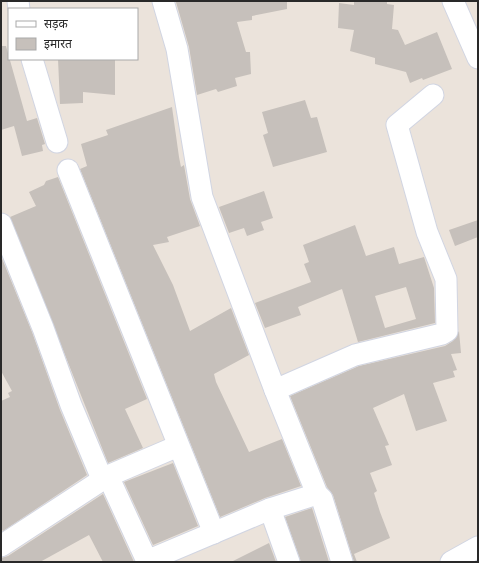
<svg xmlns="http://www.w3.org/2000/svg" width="479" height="563" font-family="Manrope,'Noto Sans Devanagari',sans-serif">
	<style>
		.building { fill: #c6c0bb; fill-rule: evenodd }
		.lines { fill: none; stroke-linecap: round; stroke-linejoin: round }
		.minor-casing { stroke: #d1d5e2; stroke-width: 23 }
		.minor { stroke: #fff; stroke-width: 21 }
	</style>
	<rect width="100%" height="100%" fill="#ebe3db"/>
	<!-- building -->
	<g class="building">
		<polygon points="209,1 287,1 287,9 252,16 252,20 237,22 246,52 250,52 251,74 235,78 237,86 218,92 216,89 197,95 189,47 176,2"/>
		<polygon points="354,1 387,1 387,4 394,5 392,29 398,30 405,45 437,32 452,69 423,80 422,78 410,83 406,72 375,64 375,58 350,51 354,30 338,28 339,3 354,5"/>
		<polygon points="1,46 6,46 27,121 37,118 45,144 42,145 43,151 22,156 14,126 1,130"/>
		<polygon points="58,59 115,59 115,95 83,92 83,103 60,104"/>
		<polygon points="305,100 311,118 317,117 327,152 273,167 263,135 268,133 262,112"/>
		<polygon points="172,107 179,157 181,167 184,165 190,199 200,226 167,237 169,242 153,245 173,285 190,331 231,308 249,355 214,374 216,382 249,452 282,439 301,486 265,498 220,517 80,169 87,166 81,144 108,135 106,130"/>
		<polygon points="58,177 147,399 125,409 143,448 108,463 10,217 36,206 29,192 44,185 46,181"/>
		<polygon points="264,191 273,218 261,222 264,230 247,236 244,228 229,233 219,207"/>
		<polygon points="478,220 478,237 455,246 449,230"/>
		<path d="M355,225L366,256L394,247L399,264L424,257L434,288L435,323L358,342L342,289L298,307L301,315L265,328L255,303L311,282L304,264L309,262L303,245ZM406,287L416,319L385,328L375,296Z"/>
		<polygon points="1,256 32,332 60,410 87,475 3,531 1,528 1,401 10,397 8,393 12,391 1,371"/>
		<polygon points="459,331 461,353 451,354 457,370 453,371 455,377 433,383 447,421 416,431 404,394 373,408 389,445 385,446 392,465 370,473 377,491 374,493 380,512 390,538 354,554 357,562 354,562 333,495 327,487 290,396 359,366 445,346 453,341"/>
		<polygon points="173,463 198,526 153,545 124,482"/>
		<polygon points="103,494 134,562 103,562 89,535 40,562 1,562 1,558 8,556"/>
		<polygon points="312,508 329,562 301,562 285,517"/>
		<polygon points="269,543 276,562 231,562"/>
	</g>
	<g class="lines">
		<defs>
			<g id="minor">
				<polyline points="18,1 19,9"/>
				<polyline points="163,1 177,49 202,197 275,390 317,494 322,499 342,562"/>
				<polyline points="453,1 478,58"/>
				<polyline points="32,59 57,142"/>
				<polyline points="68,170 214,533"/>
				<polyline points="1,224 43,328 71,405 102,479 108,476 147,561 270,509 317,494"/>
				<polyline points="275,390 355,355 442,334 447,331 446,279 427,232 397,125 433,95"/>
				<polyline points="270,509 289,562"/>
				<polyline points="1,546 108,476 178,446"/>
				<polyline points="451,562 478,547"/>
			</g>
		</defs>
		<!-- minor casing -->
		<use href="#minor" class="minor-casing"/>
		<!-- minor -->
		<use href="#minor" class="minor"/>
	</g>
	<!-- border -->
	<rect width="479" height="563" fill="none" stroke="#292929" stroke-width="4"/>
	<!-- legend -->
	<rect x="8" y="8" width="130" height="52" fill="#ffffff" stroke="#a9a9a9"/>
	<rect x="16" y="21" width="20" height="6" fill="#ffffff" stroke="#a9a9a9"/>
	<text x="44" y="28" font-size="12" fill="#292929">सड़क</text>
	<rect x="16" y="38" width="20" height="12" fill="#c6c0bb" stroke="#a9a9a9"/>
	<text x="44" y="48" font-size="12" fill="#292929">इमारत</text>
</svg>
